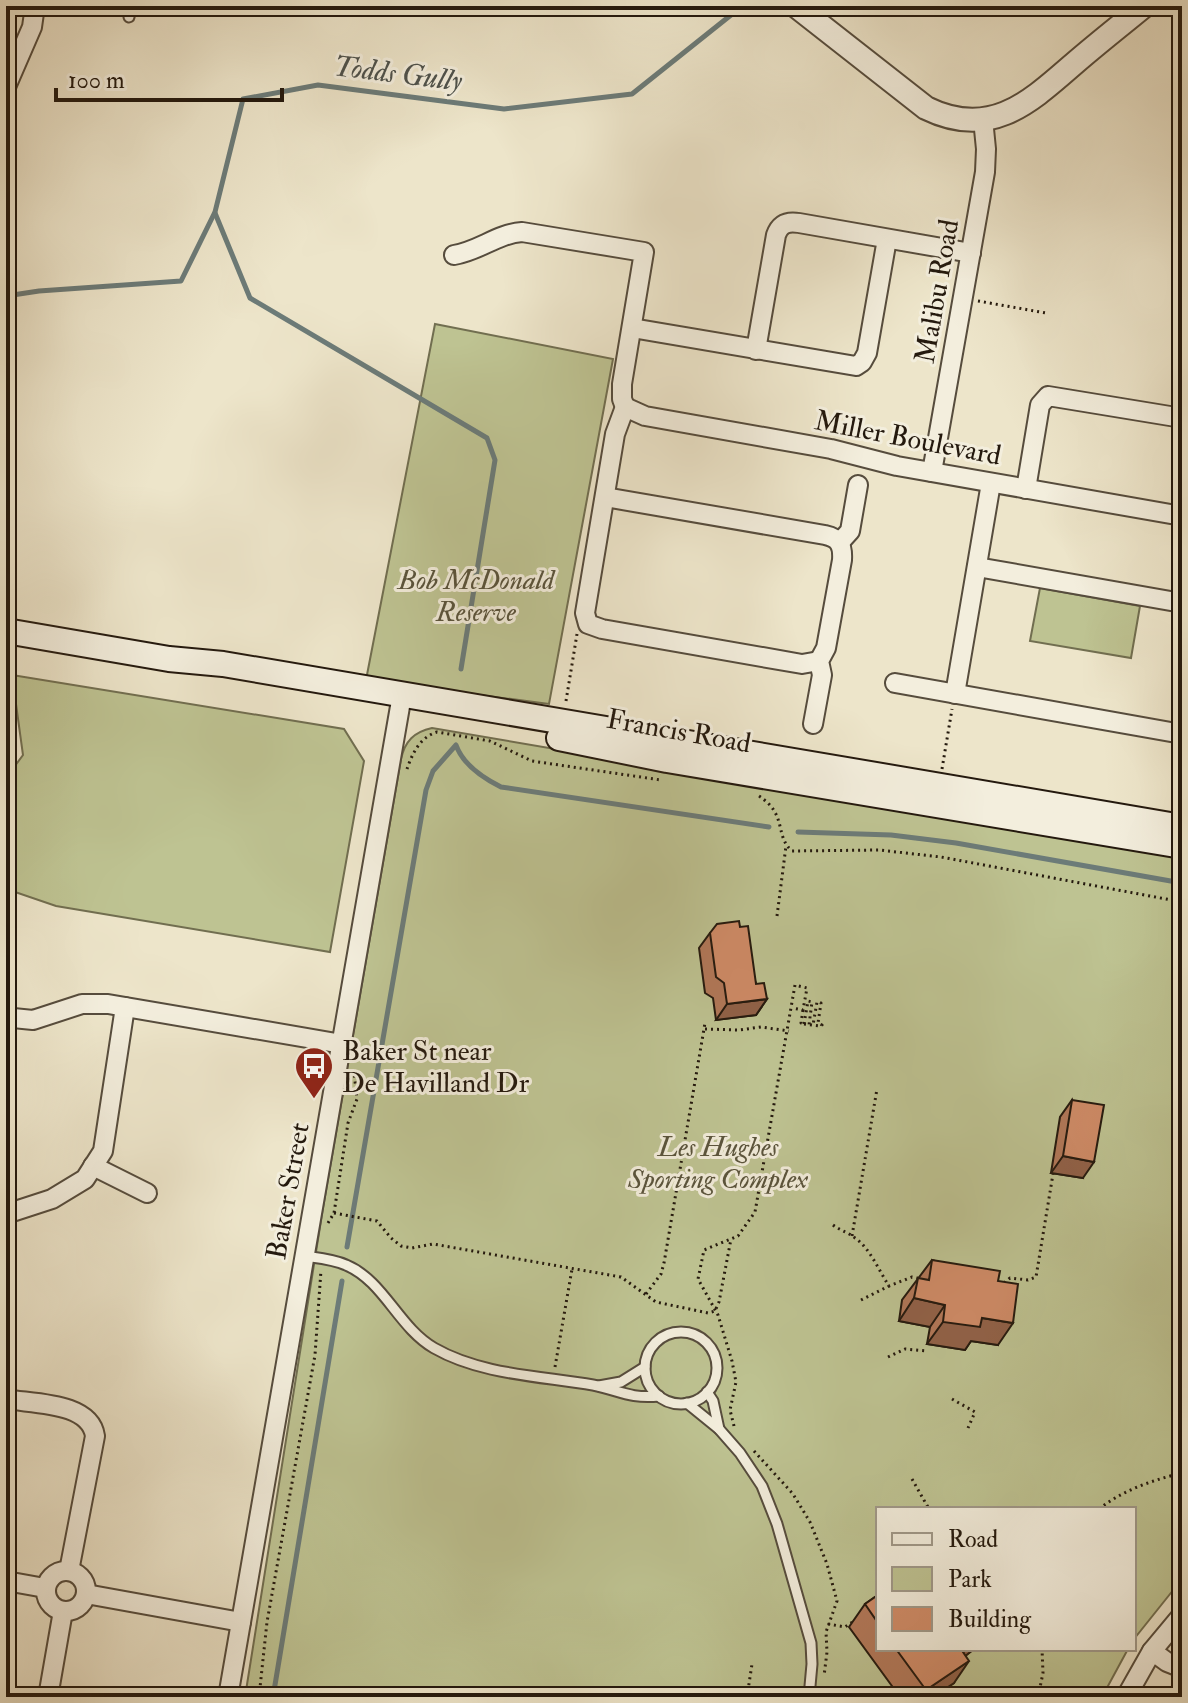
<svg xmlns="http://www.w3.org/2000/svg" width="1188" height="1703" font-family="'IM FELL Double Pica',serif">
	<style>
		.green { fill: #bec392; stroke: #716e50; stroke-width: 2 }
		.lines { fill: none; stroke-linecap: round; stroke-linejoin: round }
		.stream { stroke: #6c7b78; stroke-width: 5 }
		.service-casing { stroke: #564c3d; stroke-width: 13 }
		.minor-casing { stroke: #564c3d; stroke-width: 22 }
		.tertiary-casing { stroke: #564c3d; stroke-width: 26 }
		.secondary-casing { stroke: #24190e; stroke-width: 28 }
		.path { stroke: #24190e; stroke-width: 3; stroke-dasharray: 2 4; stroke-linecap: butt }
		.service { stroke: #f3eedd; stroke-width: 9 }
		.minor { stroke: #f3eedd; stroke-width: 18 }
		.tertiary { stroke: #f3eedd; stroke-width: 22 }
		.secondary { stroke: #f3eedd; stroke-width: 24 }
		.wall { fill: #b27859; stroke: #24190e; stroke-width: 2 }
		.shaded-wall { fill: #916148; stroke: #24190e; stroke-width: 2 }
		.building { fill: #cf8b67; stroke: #24190e; stroke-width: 2 }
		.labels { text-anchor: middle; stroke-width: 6; stroke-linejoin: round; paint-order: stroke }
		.street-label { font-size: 28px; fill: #24190e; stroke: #f3eedd }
		.park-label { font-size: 28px; font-style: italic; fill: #5a543c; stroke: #f3eedd }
		.poi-label { font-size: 28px; fill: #24190e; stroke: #f3eedd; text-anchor: start }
		.water-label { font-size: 30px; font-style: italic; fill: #4e524c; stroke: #f3eedd }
	</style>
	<rect width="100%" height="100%" fill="#ede5ca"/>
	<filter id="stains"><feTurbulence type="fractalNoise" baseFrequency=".0025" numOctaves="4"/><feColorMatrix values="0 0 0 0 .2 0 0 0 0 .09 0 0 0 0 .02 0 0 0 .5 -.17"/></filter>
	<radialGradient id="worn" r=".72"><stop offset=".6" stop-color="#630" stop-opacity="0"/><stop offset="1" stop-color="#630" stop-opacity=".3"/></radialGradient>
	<!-- green -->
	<g class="green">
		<polygon points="435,324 613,359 549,704 366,680"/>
		<polygon points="1040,588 1140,606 1131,658 1030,641"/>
		<polygon points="12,675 344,729 364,761 330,952 56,906 15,892 6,826 6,778 23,755"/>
		<path d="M432,728L1182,856V1579L1134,1639V1509H878V1649H1128L1102,1697H245L323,1208L401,759C405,741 414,732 432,728Z"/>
	</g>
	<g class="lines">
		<!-- stream -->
		<g class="stream">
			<polyline points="215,213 250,298 487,438 495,460 461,669"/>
			<polyline points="6,296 39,291 181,281 215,212 243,99 318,85 504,109 632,94 741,7"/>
			<polyline points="798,832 891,835 956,843 1182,883"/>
			<path d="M347,1247L426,790L433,771L456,745C463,765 483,778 501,787L769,827"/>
			<polyline points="273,1697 342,1281"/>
		</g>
		<defs>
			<g id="service">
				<polyline points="129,17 131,6"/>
				<path d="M304,1256C318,1258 333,1259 346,1265C384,1281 398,1327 434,1348C481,1375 541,1376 593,1385C619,1390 629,1399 659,1396"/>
				<circle cx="681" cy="1368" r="36"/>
				<polyline points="599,1386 621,1382 645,1367"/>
				<polyline points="707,1392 713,1401 719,1429"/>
				<polyline points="687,1403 719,1429 740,1453 762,1486 777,1524 811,1643 812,1664 809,1697"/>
			</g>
			<g id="minor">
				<polyline points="6,87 32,27 35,6"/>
				<path d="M454,255C479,251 497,234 522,232L644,252L622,384V399L625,407"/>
				<polyline points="632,328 856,366 862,362 867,353 887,239"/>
				<path d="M756,350L776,235C780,224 787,221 799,223L971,253"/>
				<polyline points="625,407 645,416 831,449 897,466 1182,516"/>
				<polyline points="625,407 615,434 585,613 588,624 602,629 802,664 819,661"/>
				<polyline points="932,472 985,172 986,149 983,119"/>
				<polyline points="1026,489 1040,405 1048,396 1182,418"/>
				<path d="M605,497L825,535C839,538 843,545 842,560L826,648L819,661L822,675L813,724"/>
				<polyline points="840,542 850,531 858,485"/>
				<polyline points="977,567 1182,603"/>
				<polyline points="895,683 1182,734"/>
				<polyline points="955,694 991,483"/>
				<polyline points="6,1021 13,1018 33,1020 82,1004 108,1004 342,1044"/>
				<polyline points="93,1166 147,1193"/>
				<polyline points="6,1214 52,1199 85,1179 103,1151 125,1007"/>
				<path d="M6,1399C34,1404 90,1402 95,1436L69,1571"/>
				<circle cx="66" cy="1591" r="20"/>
				<polyline points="6,1581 45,1588"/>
				<polyline points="86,1594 241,1622"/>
				<polyline points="1152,1651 1167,1662 1182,1668"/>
				<polyline points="48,1697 63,1611"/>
				<polyline points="228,1697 402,695"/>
				<polyline points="1126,1697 1152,1651 1182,1615"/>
			</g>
			<path id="tertiary" d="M796,6L926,108C991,140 1030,102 1076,62C1098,43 1121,25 1144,6"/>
			<g id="secondary">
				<polyline points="6,631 169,659 223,664 1182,827"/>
				<polyline points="559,738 667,760 1182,846"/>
			</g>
		</defs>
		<!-- service casing -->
		<use href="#service" class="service-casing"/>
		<!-- minor casing -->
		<use href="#minor" class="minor-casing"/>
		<!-- tertiary casing -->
		<use href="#tertiary" class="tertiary-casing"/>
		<!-- secondary casing -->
		<use href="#secondary" class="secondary-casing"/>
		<!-- path -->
		<g class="path">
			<polyline points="978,301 1046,313"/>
			<polyline points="566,701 577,634"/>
			<path d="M407,769C412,754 420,737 437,732L490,741L532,761L661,780"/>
			<polyline points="942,769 952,709"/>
			<path d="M759,796C788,815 774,835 792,851L879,850L941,857L1182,902"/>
			<polyline points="777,916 786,846"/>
			<polyline points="803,1010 801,1023 803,1024"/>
			<polyline points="804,1024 820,1026 822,1025 818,1023 821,1003 817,1002 813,1025"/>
			<polyline points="804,1024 808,1001 812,1002 809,1025"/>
			<polyline points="705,1029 739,1030 761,1027 789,1031"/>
			<polyline points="334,1213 377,1221 391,1238 401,1246 412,1248 433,1244 621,1277 656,1302 708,1313 715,1311 719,1302 731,1239"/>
			<polyline points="328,1223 334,1213 348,1123 357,1099 354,1072"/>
			<path d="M833,1225C841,1231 848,1232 855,1238C870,1248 879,1271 889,1286L912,1277L922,1279"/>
			<polyline points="852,1236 877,1089"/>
			<polyline points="1004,1283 1010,1278 1028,1280 1036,1277 1053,1174"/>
			<polyline points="646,1294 661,1274 664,1263 705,1023"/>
			<polyline points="861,1300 889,1286"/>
			<polyline points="888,1357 905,1349 927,1351"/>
			<polyline points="555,1367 572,1269"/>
			<polyline points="952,1399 975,1412 968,1428"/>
			<polyline points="734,1426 730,1410 736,1382 732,1361 718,1315 698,1279 704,1250 738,1236 755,1212 795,985 807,988 803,1010 792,1008"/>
			<polyline points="754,1451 793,1494 810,1522 827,1564 837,1601 826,1632 827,1652 824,1676"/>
			<polyline points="912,1479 929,1509"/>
			<path d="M1099,1509C1123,1490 1153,1480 1182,1473"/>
			<polyline points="828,1624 845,1627 854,1621"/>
			<polyline points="259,1697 267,1622 315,1355 321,1270"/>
			<polyline points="747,1697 752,1664"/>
			<polyline points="1038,1697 1043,1673 1042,1649"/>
		</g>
		<!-- service -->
		<use href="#service" class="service"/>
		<!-- minor -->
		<use href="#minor" class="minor"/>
		<!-- tertiary -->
		<use href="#tertiary" class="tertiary"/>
		<!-- secondary -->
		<use href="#secondary" class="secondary"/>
	</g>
	<!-- wall -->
	<g class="wall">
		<polygon points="740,927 756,984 767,999 756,1015 716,1020 713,998 705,993 699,948 710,933"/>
		<polygon points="1072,1100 1083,1178 1051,1173 1060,1117"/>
		<polygon points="932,1260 998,1281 998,1345 971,1341 965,1350 927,1344 930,1327 899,1321 902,1300"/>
		<polygon points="878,1595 878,1649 974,1649 965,1656 954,1683 933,1697 900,1697 849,1627 865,1604"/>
	</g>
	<!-- shaded-wall -->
	<g class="shaded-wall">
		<polygon points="767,999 756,1015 716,1020 727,1004"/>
		<polygon points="1063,1156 1094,1162 1083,1178 1051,1173"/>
		<polygon points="914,1298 945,1305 930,1327 899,1321"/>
		<polygon points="982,1318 1013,1323 998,1345 971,1341 965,1350 927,1344 943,1322"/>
		<polygon points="963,1649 974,1649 964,1657"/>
		<polygon points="969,1661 954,1683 933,1697 920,1697 926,1690"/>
	</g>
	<!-- building -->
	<g class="building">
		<polygon points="739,921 740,927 748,926 756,984 764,983 767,999 727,1004 724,983 716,977 710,933 717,924"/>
		<polygon points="1072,1100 1104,1105 1094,1162 1063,1156"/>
		<polygon points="932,1260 1000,1271 998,1281 1018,1284 1013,1323 982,1318 980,1327 943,1322 945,1305 914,1298 918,1278 929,1280"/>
		<polygon points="878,1595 878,1623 865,1604"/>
		<polygon points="896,1649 968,1649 963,1652 969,1661 926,1690"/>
	</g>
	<!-- icons -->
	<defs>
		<symbol id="bus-pin" viewBox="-11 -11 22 30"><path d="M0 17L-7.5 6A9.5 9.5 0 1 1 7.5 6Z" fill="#8f2418" stroke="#f3eedd"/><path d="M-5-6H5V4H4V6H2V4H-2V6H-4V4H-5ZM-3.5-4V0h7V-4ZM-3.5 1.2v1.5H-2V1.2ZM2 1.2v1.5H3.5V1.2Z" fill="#fff"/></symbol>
	</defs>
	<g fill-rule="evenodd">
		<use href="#bus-pin" x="292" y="1044" width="44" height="60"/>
	</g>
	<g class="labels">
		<!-- street labels -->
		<g class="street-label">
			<text transform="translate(936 291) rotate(-80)" y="10">Malibu Road</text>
			<text transform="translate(908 437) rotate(11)" y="10">Miller Boulevard</text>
			<text transform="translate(679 730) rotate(10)" y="10">Francis Road</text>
			<text transform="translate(287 1191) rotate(-80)" y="10">Baker Street</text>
		</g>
		<!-- park labels -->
		<g class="park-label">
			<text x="476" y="589">Bob McDonald<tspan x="476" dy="32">Reserve</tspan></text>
			<text x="718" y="1156">Les Hughes<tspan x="718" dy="32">Sporting Complex</tspan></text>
		</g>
		<!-- poi labels -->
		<g class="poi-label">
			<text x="342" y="1060">Baker St near<tspan x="342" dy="32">De Havilland Dr</tspan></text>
		</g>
		<!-- water labels -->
		<g class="water-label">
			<text transform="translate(398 73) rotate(7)" y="10">Todds Gully</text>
		</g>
	</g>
	<!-- margin -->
	<rect width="1188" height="1703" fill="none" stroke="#ede5ca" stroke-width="32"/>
	<rect x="8" y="8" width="1172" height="1687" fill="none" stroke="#24190e" stroke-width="4"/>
	<rect x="16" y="16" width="1156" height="1671" fill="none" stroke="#24190e" stroke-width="2"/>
	<!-- legend -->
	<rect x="876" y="1507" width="260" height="144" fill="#f3eedd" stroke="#a0998a" stroke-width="2"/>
	<rect x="892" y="1533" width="40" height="12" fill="#f3eedd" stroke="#a0998a" stroke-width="2"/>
	<text x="948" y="1547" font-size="24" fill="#24190e">Road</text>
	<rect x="892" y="1567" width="40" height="24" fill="#bec392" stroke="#a0998a" stroke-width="2"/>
	<text x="948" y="1587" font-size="24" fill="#24190e">Park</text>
	<rect x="892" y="1607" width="40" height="24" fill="#cf8b67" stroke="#a0998a" stroke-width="2"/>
	<text x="948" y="1627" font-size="24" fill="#24190e">Building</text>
	<!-- scale -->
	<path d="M56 88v12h226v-12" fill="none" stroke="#24190e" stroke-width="4"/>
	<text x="68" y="88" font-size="24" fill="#24190e" stroke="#f3eedd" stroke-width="6" paint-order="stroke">100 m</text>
	<rect width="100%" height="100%" filter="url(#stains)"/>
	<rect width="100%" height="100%" fill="url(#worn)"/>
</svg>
